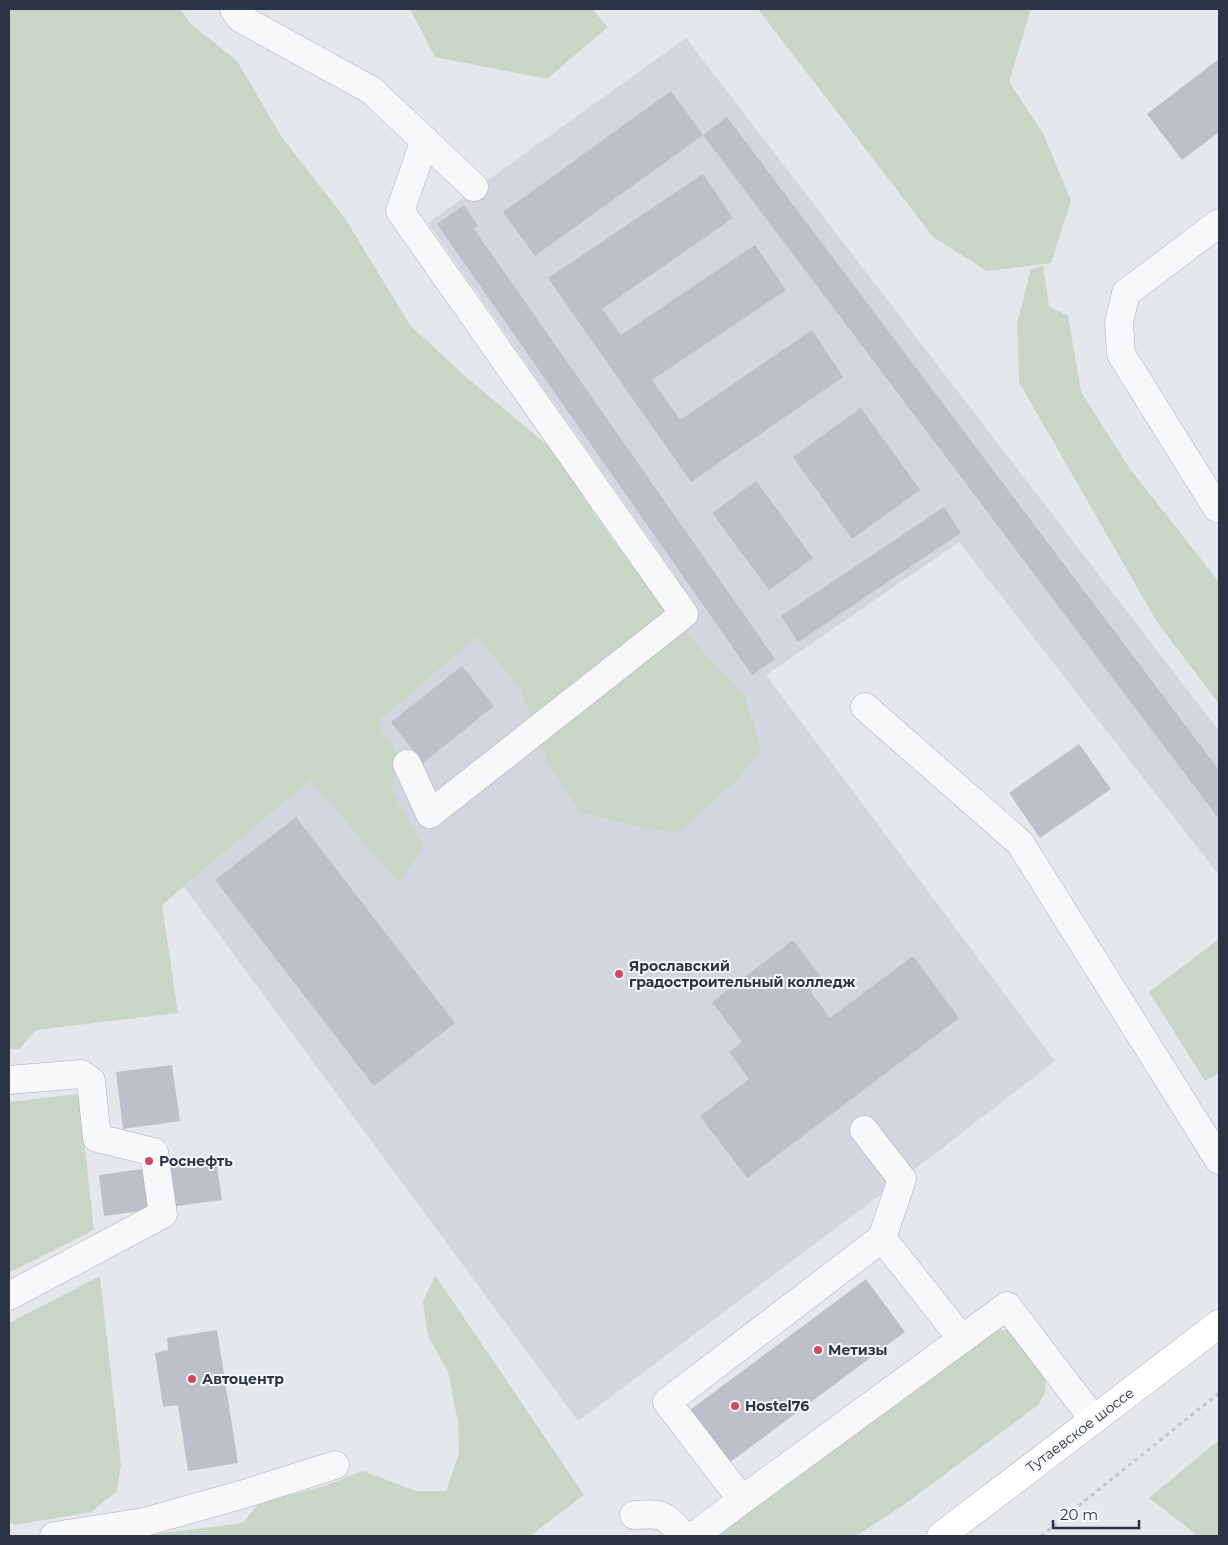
<svg xmlns="http://www.w3.org/2000/svg" width="1228" height="1545" font-family="Montserrat,sans-serif">
	<style>
		.built { fill: #d2d6de }
		.green { fill: #c9d6c5 }
		.building { fill: #bbc0ca }
		.lines { fill: none; stroke-linecap: round; stroke-linejoin: round }
		.minor-casing { stroke: #a9aeb7; stroke-width: 29 }
		.major-casing { stroke: #a3abb8; stroke-width: 29 }
		.path { stroke: #c2c5cb; stroke-width: 3; stroke-dasharray: 4 4; stroke-linecap: butt }
		.minor { stroke: #f7f8fa; stroke-width: 28 }
		.major { stroke: #fff; stroke-width: 28 }
		.poi-dot { fill: #d1495b; stroke: #f4f6f9; stroke-width: 2 }
		.labels { text-anchor: middle; stroke-width: 4; stroke-linejoin: round; paint-order: stroke }
		.poi-label { font-size: 14px; font-weight: bold; fill: #2b3445; stroke: #f4f6f9; text-anchor: start }
		.street-label { font-size: 14px; fill: #2b3445; stroke: #f4f6f9 }
	</style>
	<rect width="100%" height="100%" fill="#e4e7ec"/>
	<!-- built -->
	<polygon class="built" points="686,38 1219,731 1219,875 959,542 766,675 1055,1061 902,1179 578,1421 184,887 477,636 521,690 675,575 428,223"/>
	<!-- green -->
	<g class="green">
		<polygon points="9,9 180,9 191,24 237,61 281,136 344,217 410,325 466,377 552,449 594,513 632,566 706,655 744,695 761,750 739,778 677,833 638,826 580,812 548,763 521,690 477,637 377,722 399,756 392,791 423,847 399,883 310,780 162,905 178,1013 36,1030 19,1049 9,1049"/>
		<polygon points="410,9 592,9 608,27 547,79 435,57"/>
		<polygon points="758,9 1031,9 1009,82 1044,135 1071,201 1051,263 987,271 933,237"/>
		<polygon points="1043,266 1049,306 1068,316 1081,392 1130,469 1219,582 1219,704 1157,622 1019,382 1017,324 1031,269"/>
		<polygon points="1219,939 1219,1073 1205,1081 1149,992"/>
		<polygon points="79,1094 94,1230 9,1273 9,1102"/>
		<polygon points="435,1275 584,1495 530,1536 140,1536 243,1523 259,1503 324,1486 363,1471 416,1491 446,1491 459,1454 458,1422 448,1372 428,1336 423,1302"/>
		<polygon points="100,1276 121,1464 117,1491 91,1512 15,1525 9,1522 9,1323"/>
		<polygon points="1012,1329 1046,1379 1045,1393 1038,1405 905,1504 856,1536 715,1536 996,1331"/>
		<polygon points="1219,1440 1219,1536 1198,1536 1149,1498"/>
	</g>
	<!-- building -->
	<g class="building">
		<polygon points="1219,59 1219,132 1182,160 1147,114"/>
		<polygon points="671,91 703,135 535,256 503,212"/>
		<polygon points="727,117 1219,770 1219,819 703,135"/>
		<polygon points="703,174 733,218 602,309 621,335 755,245 786,290 652,380 680,420 812,330 843,377 691,482 548,278"/>
		<polygon points="464,205 478,226 474,229 775,659 752,675 437,224"/>
		<polygon points="861,408 920,490 852,539 793,457"/>
		<polygon points="756,481 813,558 769,590 712,513"/>
		<polygon points="944,507 961,533 798,642 781,616"/>
		<polygon points="462,666 494,706 423,763 391,722"/>
		<polygon points="1079,744 1111,789 1040,838 1009,793"/>
		<polygon points="296,817 455,1023 374,1086 215,880"/>
		<polygon points="793,940 824,981 810,991 830,1018 913,956 959,1018 747,1178 700,1116 749,1079 729,1052 742,1042 712,1002"/>
		<polygon points="172,1065 180,1121 123,1129 116,1072"/>
		<polygon points="216,1159 222,1200 104,1216 99,1175"/>
		<polygon points="866,1279 905,1332 729,1463 690,1410"/>
		<polygon points="217,1330 238,1463 188,1471 178,1405 163,1407 155,1353 168,1350 167,1338"/>
	</g>
	<g class="lines">
		<defs>
			<g id="minor">
				<polyline points="234,9 240,18 371,90 474,187"/>
				<polyline points="1219,223 1126,293 1119,322 1121,354 1217,508 1219,506"/>
				<polyline points="865,707 1020,843 1219,1160"/>
				<polyline points="407,764 430,814 684,614 400,211 425,140"/>
				<polyline points="9,1080 81,1074 91,1081 97,1138 154,1152 163,1214 9,1296"/>
				<polyline points="864,1130 902,1179 882,1238 962,1339"/>
				<polyline points="882,1238 667,1402 742,1500 1007,1306 1094,1420"/>
				<path d="M634,1515C665,1513 663,1514 684,1536"/>
				<polyline points="54,1536 144,1522 244,1494 335,1465"/>
				<polyline points="694,1536 742,1500"/>
			</g>
			<polyline id="major" points="941,1536 1219,1324"/>
		</defs>
		<!-- minor casing -->
		<use href="#minor" class="minor-casing"/>
		<!-- major casing -->
		<use href="#major" class="major-casing"/>
		<!-- path -->
		<polyline class="path" points="1041,1536 1219,1393"/>
		<!-- minor -->
		<use href="#minor" class="minor"/>
		<!-- major -->
		<use href="#major" class="major"/>
	</g>
	<!-- markers -->
	<g class="poi-dot">
		<circle cx="619" cy="974" r="5"/>
		<circle cx="149" cy="1161" r="5"/>
		<circle cx="818" cy="1350" r="5"/>
		<circle cx="192" cy="1379" r="5"/>
		<circle cx="735" cy="1406" r="5"/>
	</g>
	<g class="labels">
		<!-- poi labels -->
		<g class="poi-label">
			<text x="629" y="971">Ярославский<tspan x="629" dy="16">градостроительный колледж</tspan></text>
			<text x="159" y="1166">Роснефть</text>
			<text x="828" y="1355">Метизы</text>
			<text x="202" y="1384">Автоцентр</text>
			<text x="745" y="1411">Hostel76</text>
		</g>
		<!-- street labels -->
		<g class="street-label">
			<text transform="translate(1080 1430) rotate(-37)" y="5">Тутаевское шоссе</text>
		</g>
	</g>
	<!-- border -->
	<rect width="1228" height="1545" fill="none" stroke="#2b3445" stroke-width="20"/>
	<!-- scale -->
	<path d="M1053 1520v8h86v-8" fill="none" stroke="#2b3445" stroke-width="2.5"/>
	<text x="1060" y="1520" font-size="15" fill="#2b3445" stroke="#f4f6f9" stroke-width="4" paint-order="stroke">20 m</text>
</svg>
